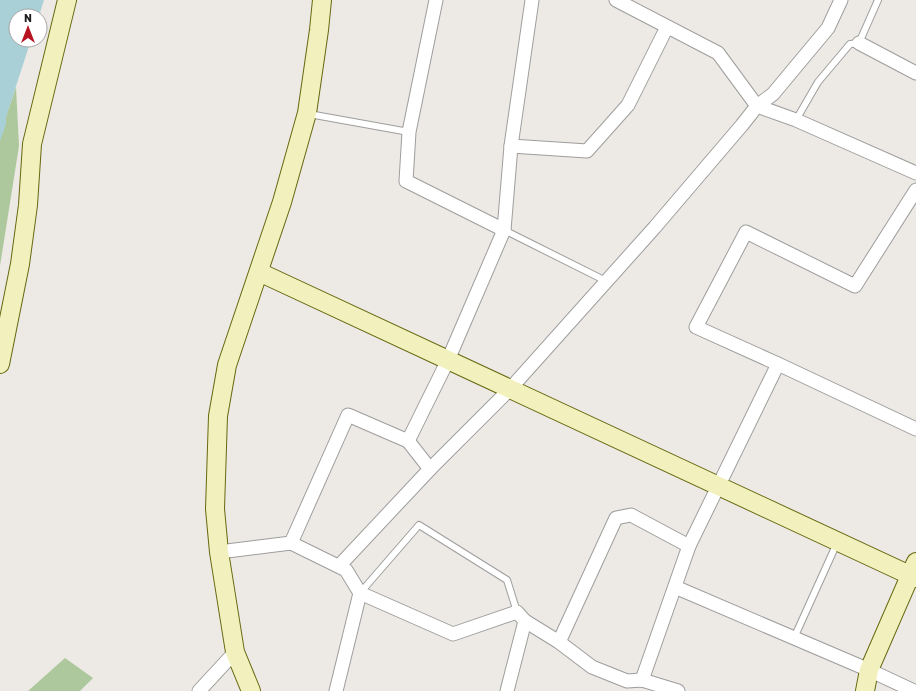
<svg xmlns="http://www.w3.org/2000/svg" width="916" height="691" font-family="Rubik,sans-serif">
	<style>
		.forest { fill: #adc89d }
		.water { fill: #a9d0d6 }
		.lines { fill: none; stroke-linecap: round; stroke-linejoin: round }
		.lane-casing { stroke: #9e9e9e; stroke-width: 8 }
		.street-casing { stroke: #9e9e9e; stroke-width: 15 }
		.secondary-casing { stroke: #666810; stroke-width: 20 }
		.lane { stroke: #fff; stroke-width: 6 }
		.street { stroke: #fff; stroke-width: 13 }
		.secondary { stroke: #f2f1bd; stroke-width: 18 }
	</style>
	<rect width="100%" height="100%" fill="#ede9e4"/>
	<!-- forest -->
	<g class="forest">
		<polygon points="16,87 19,146 0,266 0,134"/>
		<polygon points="65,658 93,678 80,691 28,691"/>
	</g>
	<!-- water -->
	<polygon class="water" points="0,0 44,0 39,16 16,16 16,40 31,40 6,117 6,124 0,141"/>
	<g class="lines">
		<defs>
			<g id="lane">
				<polyline points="309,114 409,132"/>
				<polyline points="796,120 818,82 850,44 859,43 878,0"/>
				<polyline points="504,230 606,281"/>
				<polyline points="360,593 419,525 507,580 517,612"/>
				<polyline points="794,638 837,543"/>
			</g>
			<g id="street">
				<polyline points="436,0 409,132 406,181 504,230"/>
				<polyline points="616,0 718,53 757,106 796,120 916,173"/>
				<polyline points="859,43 916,73"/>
				<polyline points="511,146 587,151 628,105 667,27"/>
				<polyline points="916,190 855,286 746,232 696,327 778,364 916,429"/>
				<polyline points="408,441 430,469"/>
				<polyline points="291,543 348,415 408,441 448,360 504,230 511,146 532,0"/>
				<polyline points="219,552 291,543 346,570 360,593 453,634 517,612 525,621 559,642 592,667 627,681 642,680 678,691"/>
				<polyline points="339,566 430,469 510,389 655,227 742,125 757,106 773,94 828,28 841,0"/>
				<polyline points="675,587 869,670 914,691"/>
				<polyline points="559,642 616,518 631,515 689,546"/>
				<polyline points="642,680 689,546 778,364"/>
				<polyline points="199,691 235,652"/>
				<polyline points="336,691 360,593"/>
				<polyline points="507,691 525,621"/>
			</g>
			<g id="secondary">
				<polyline points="259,272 916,578"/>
				<polyline points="0,364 20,264 28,205 32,144 67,0"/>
				<polyline points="251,691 235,652 219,552 215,509 218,416 227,365 282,202 307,113 319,30 322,0"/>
				<polyline points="865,691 869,670 916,562"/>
			</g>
		</defs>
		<!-- lane casing -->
		<use href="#lane" class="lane-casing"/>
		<!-- street casing -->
		<use href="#street" class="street-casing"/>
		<!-- secondary casing -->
		<use href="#secondary" class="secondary-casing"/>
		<!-- lane -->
		<use href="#lane" class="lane"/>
		<!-- street -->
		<use href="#street" class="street"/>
		<!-- secondary -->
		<use href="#secondary" class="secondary"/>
	</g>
	<!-- north arrow -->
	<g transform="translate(28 28)"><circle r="19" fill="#ffffff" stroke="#a5a5a5"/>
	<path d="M0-3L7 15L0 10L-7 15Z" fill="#b61421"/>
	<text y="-6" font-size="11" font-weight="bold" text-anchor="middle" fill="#1d1d1d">N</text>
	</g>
</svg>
